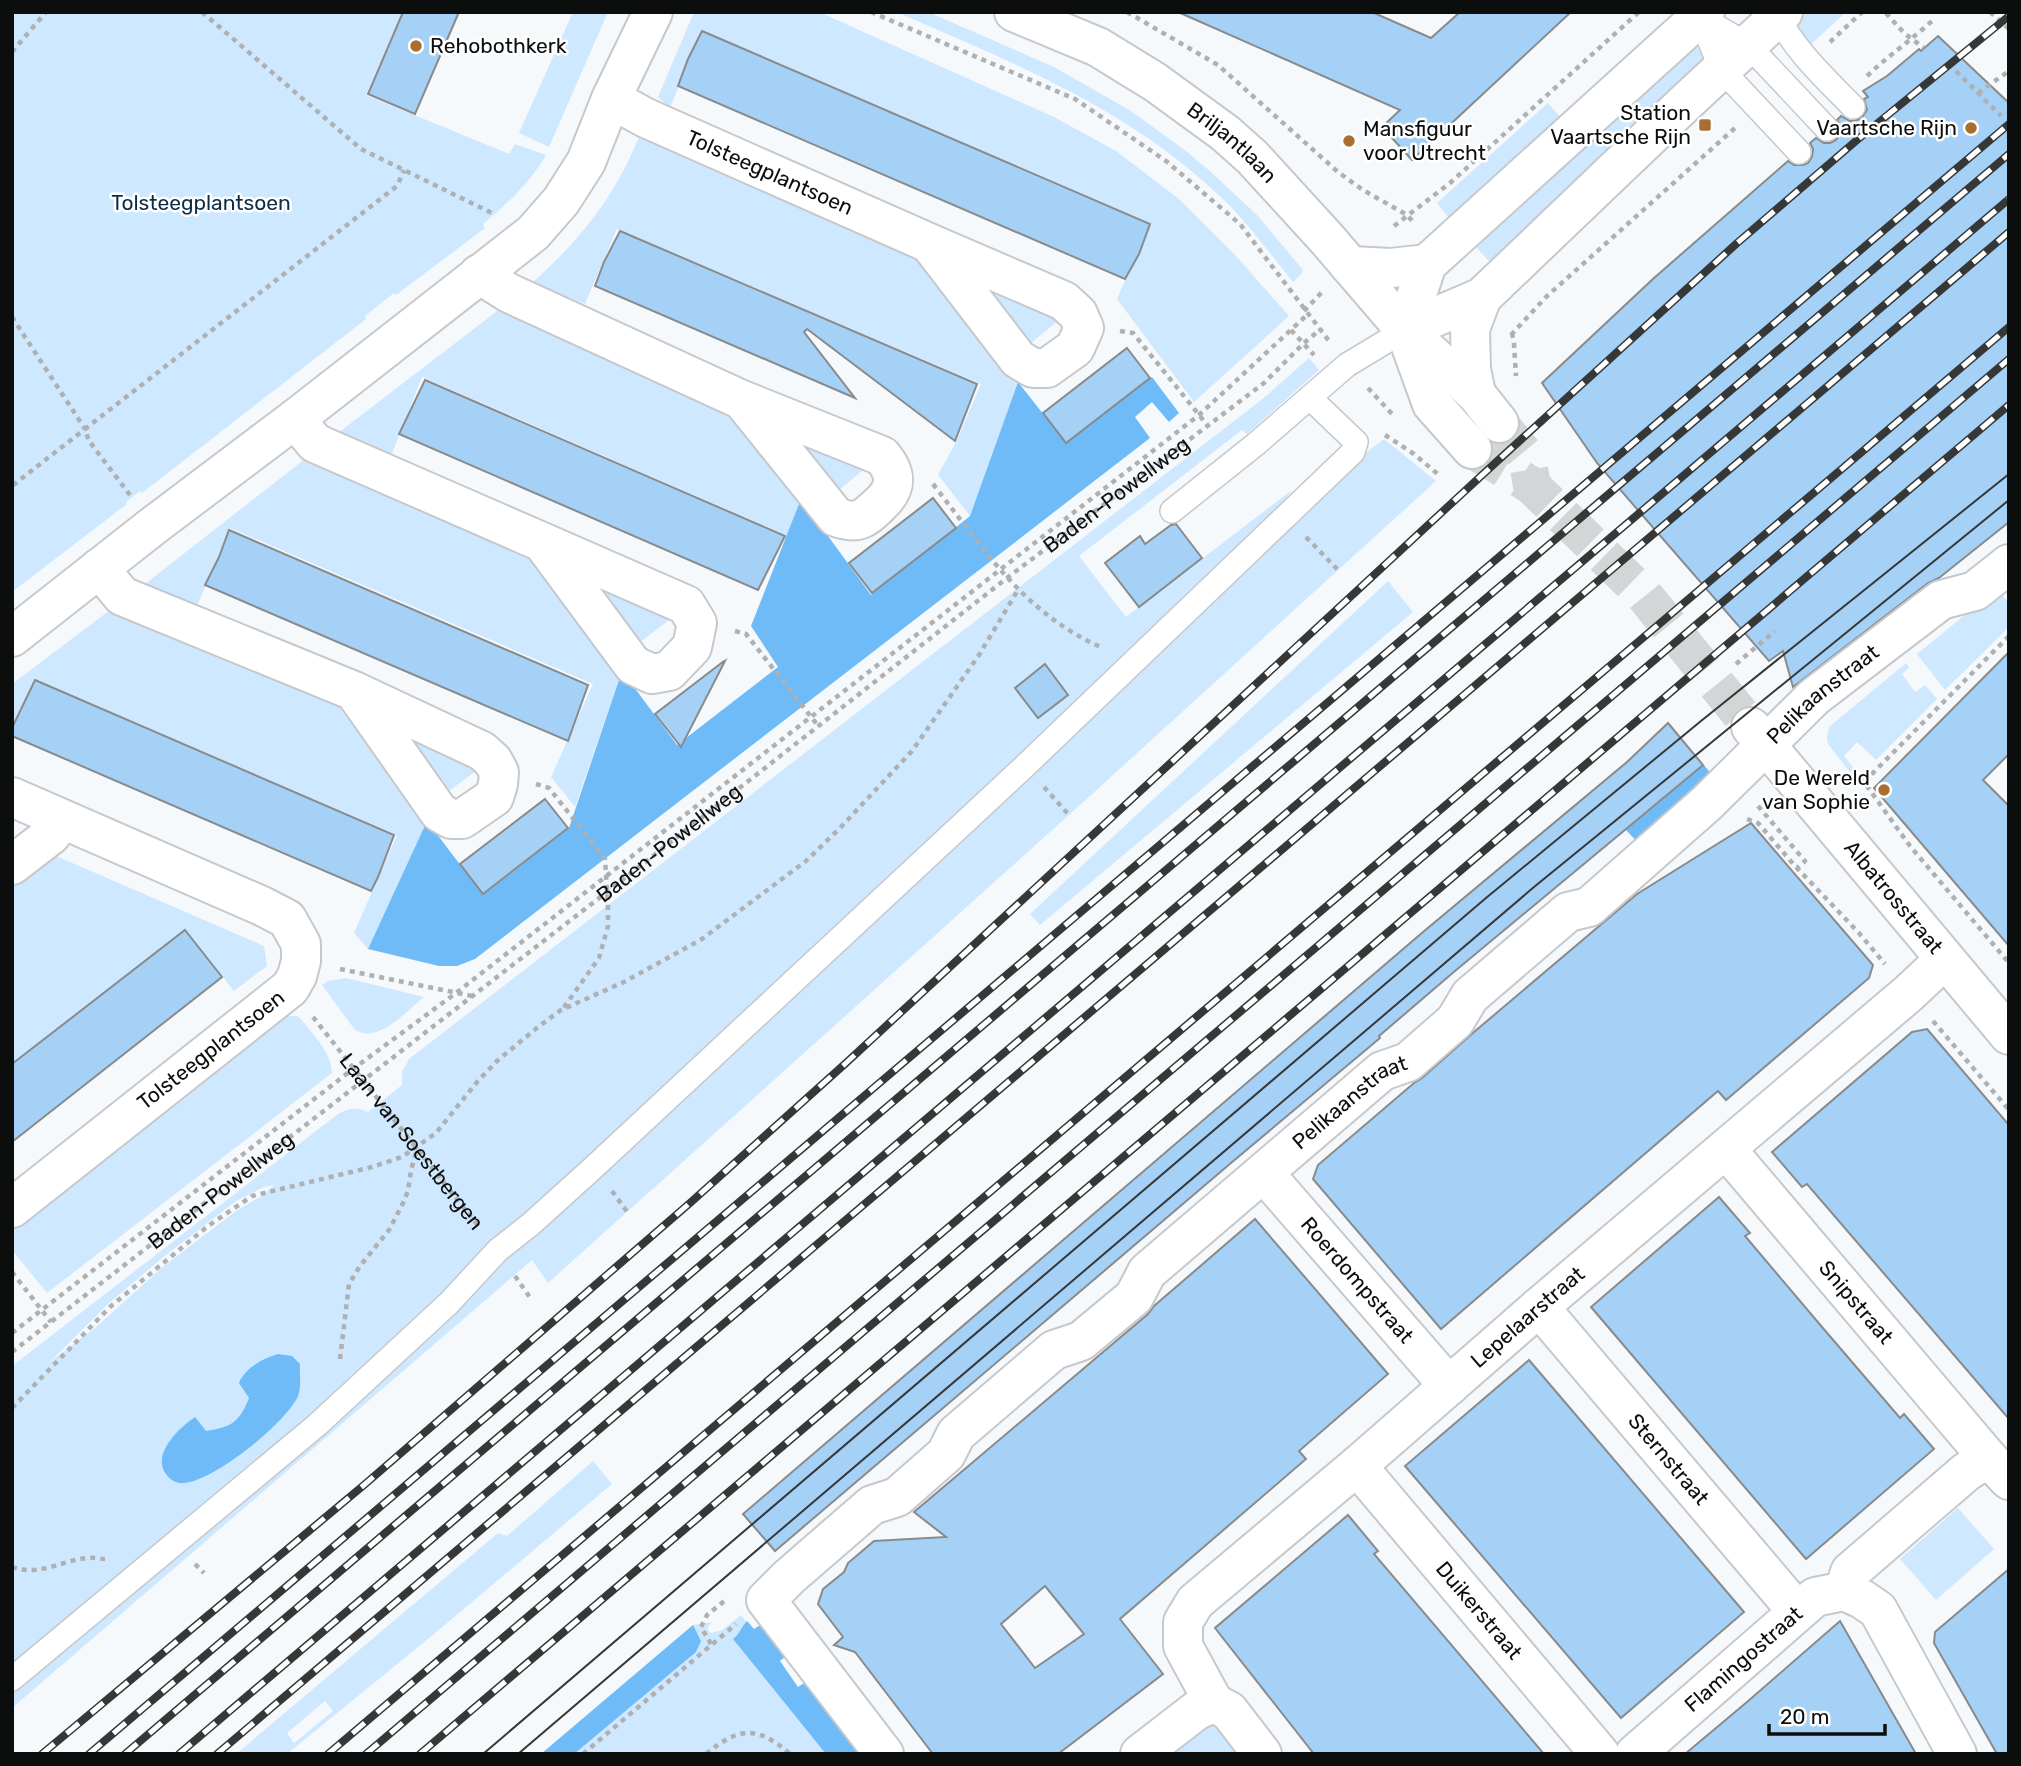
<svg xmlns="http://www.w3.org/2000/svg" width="2021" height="1766" font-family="Rubik,sans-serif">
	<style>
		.green { fill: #cee8ff; fill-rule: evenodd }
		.forest { fill: #6ebbf8 }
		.building { fill: #a5d1f6; stroke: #888a8c; stroke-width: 2; fill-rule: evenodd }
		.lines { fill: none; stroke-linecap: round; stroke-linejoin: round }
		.secondary-tunnel { stroke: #d3d6d7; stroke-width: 38; stroke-dasharray: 38 19; stroke-linecap: butt }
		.service-casing { stroke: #c6c8cb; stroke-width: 26 }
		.minor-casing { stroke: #c6c8cb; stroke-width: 42 }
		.secondary-casing { stroke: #c6c8cb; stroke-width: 42 }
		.path { stroke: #aeb0b2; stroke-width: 4.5; stroke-dasharray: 5 5; stroke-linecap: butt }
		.service { stroke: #fff; stroke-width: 23 }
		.minor { stroke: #fff; stroke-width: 38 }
		.secondary { stroke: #fff; stroke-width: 38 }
		.tram { stroke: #363838; stroke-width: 2 }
		.rail-casing { stroke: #363838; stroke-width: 8 }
		.rail { stroke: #fff; stroke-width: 5; stroke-dasharray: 16; stroke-linecap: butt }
		.poi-dot { fill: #aa6f30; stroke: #fff; stroke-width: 2.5 }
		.labels { text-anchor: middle; stroke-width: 5; stroke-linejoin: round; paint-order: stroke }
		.poi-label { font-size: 21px; fill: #0c0d0d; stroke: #fff; text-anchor: end }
		.street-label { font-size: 21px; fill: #0c0d0d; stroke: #fff }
		.park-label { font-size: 21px; fill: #0c2d45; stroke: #fff }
	</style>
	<rect width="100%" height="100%" fill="#f6f9fb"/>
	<!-- green -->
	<g class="green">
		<path d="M12,12H402L366,95L509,154L515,144L546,155C530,183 509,202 484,223L483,226L485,228L396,295L394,293L365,316L366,319L142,493L140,491L126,502L127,504L12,592Z"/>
		<polygon points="573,12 608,12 549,147 519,133"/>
		<polygon points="694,12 819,12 1054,117 1116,151 1179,199 1234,254 1289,316 1194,402 1117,299 1150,223 702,30 670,108 658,97"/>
		<path d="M897,12H928L1054,67L1131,111L1186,151L1211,172L1258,216L1303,270L1302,273L1293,282C1267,250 1243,216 1212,189C1119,104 1010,62 897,12Z"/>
		<path d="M1801,12H1846L1808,47C1799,34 1793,27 1801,12Z"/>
		<polygon points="1695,48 1702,49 1704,63 1491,263 1476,247"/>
		<polygon points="1548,103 1561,118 1449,218 1437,203"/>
		<path d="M639,137L912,249L926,264L1018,382L970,516L938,475L956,442L981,384L617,229L585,304L532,283C581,239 614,198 639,137Z"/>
		<polygon points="978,280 1055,313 1058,321 1031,343 1026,343"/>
		<polygon points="501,308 720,403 801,499 788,536 422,377 391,456 338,433"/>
		<path d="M1309,358L1319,370L1247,434L1242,430L1079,556L1126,617L1292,490L1274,515L1345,469L1384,439L1436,481L1069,815L548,1283L532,1260L12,1708V1366L338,1114C349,1108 356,1107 368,1112L402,1085V1072L409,1059L1265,397ZM274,1185L260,1197L236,1211L165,1265L96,1327L50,1362L108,1304L166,1255L236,1201L264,1187Z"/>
		<polygon points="784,429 862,464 863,470 838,491"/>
		<polygon points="306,458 517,547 538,565 622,671 575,807 551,777 593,684 230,528 197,606 145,584"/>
		<polygon points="593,581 670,615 669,620 643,640 636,641"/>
		<polygon points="1388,581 1413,612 1040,925 1030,914"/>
		<polygon points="1997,589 2009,603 2009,627 1945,690 1917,654"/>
		<polygon points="110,610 353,710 427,821 368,949 354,933 397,835 35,679 12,729 12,684"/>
		<polygon points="1906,663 1909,667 1902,674 1915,692 1925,685 1937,699 1876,760 1857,742 1844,756 1860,777 1856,780 1828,744 1827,737 1829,727"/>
		<polygon points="399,732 473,763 476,771 446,793"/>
		<polygon points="54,855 264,946 267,966 234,991 185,929 12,1063 12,887"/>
		<path d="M346,978L424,997C406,1011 379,1044 355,1030L322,985L328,981Z"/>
		<path d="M287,1016H297L301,1019C313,1035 331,1051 332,1073L47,1293L12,1250V1228Z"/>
		<path d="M593,1461L612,1484L434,1634L287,1754H236L498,1533L507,1536ZM325,1701L333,1711L294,1743L287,1733Z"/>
		<polygon points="1958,1508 1994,1549 1936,1600 1900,1559"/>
		<polygon points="741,1615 846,1754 541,1754 693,1625 712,1622 708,1627 708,1630 711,1633 722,1630"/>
		<polygon points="1212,1726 1227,1733 1243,1754 1165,1754 1198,1728"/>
	</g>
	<!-- forest -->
	<g class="forest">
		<polygon points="1152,377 1179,413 1169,422 1152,402 1135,417 1150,438 475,959 457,966 439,966 368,949 427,821 483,895 569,828 622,671 677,745 778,667 751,626 801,499 871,595 970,516 1018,382 1066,443"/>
		<polygon points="1704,765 1717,781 1641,846 1626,830"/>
		<path d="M278,1354L292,1356L300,1364C299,1374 302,1386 298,1396C286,1423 214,1481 184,1483C177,1484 170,1480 166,1474C151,1454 180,1427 195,1417L206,1431C231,1427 239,1423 249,1398L239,1383C244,1369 263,1358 278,1354Z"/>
		<path d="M747,1621L754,1629L766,1621L791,1652L780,1661L798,1687L812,1678L869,1754H826L733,1639C739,1635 742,1626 747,1621Z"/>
		<polygon points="693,1625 701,1641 696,1652 574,1754 541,1754"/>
	</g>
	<!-- building -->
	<g class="building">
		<polygon points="403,12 459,12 415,114 368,94"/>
		<polygon points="1178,12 1372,12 1431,38 1460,12 1571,12 1412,160 1382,127 1400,110"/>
		<polygon points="702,31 1150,224 1139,254 1125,279 678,86 688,59"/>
		<polygon points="1938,36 2009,103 2009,522 1939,578 1928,583 1793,687 1783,651 1769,661 1597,463 1542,383 1654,278 1788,161 1794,165 1803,165 1808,163 1812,157 1813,149 1810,143 1816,138 1824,143 1830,143 1836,140 1841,132 1840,125 1837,120 1841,116 1850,121 1857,120 1862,117 1867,110 1864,99 1868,97 1863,91 1887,76 1919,49 1921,51"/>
		<polygon points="620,231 977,384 955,441 807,329 804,332 855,398 595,286 604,262"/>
		<polygon points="1127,348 1150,378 1066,443 1043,413"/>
		<polygon points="425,380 785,536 758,590 399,434"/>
		<polygon points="933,498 956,528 872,593 849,563"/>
		<polygon points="1176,524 1202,558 1139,607 1105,563 1140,536 1145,544 1171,525"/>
		<polygon points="229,530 588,685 568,741 205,585 219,557"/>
		<polygon points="2009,652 2009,754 1983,780 2009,806 2009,946 1874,788"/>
		<polygon points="724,661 722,663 725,661 681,747 655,714"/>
		<polygon points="1045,664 1068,695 1038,718 1015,688"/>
		<polygon points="35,680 394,835 378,877 371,891 12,736 12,728"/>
		<polygon points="1668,723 1703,765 1455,971 1379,1036 1380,1038 1231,1163 775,1551 743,1514 1423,932 1627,762"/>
		<polygon points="545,799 568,828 483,894 460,864"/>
		<polygon points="1751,823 1873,965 1869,978 1726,1100 1718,1091 1441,1329 1313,1179 1318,1165 1414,1083 1422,1078 1474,1032 1637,894"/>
		<polygon points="185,930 222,977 12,1142 12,1064"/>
		<polygon points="1927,1029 2009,1125 2009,1419 1807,1184 1802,1187 1772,1152 1912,1032"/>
		<polygon points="1719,1197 1750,1233 1745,1236 1822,1327 1900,1418 1904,1414 1934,1449 1806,1559 1591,1307"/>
		<path d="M1255,1219L1388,1374L1299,1451L1306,1459L1120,1619L1163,1674L1058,1754H933L855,1652L834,1645L843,1637L818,1604L823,1589L844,1572L848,1563L874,1541L946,1537L914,1512L1148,1314L1154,1306ZM1045,1586L1084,1634L1035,1668L1001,1624Z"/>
		<polygon points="1529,1360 1744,1612 1621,1718 1405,1466"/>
		<polygon points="1348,1515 1378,1551 1374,1554 1544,1754 1314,1754 1215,1628"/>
		<polygon points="2009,1569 2009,1754 1997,1754 1934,1643 1935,1632"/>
		<polygon points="1840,1621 1916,1754 1685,1754 1747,1702"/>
	</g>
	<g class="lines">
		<!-- secondary-tunnel -->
		<g class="secondary-tunnel">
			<polyline points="1499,423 1527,457 1532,486"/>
			<polyline points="1472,449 1532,486 1644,595 1751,727"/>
		</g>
		<defs>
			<g id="service">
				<polyline points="1700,17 1748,45 1827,129"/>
				<polyline points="1700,17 1721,69 1799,152"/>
				<path d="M1778,17C1796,52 1826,79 1853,107"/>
				<polyline points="1172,511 1256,444 1347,365 1405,330"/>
				<polyline points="12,1679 317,1425 449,1303 498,1250 531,1224 593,1168 1026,765 1353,452 1356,442 1310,398"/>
			</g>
			<g id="minor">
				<path id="s3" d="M611,99L646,118L929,243L1018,359L1033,368H1047L1075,348L1084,328L1078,314L1064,301L929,243"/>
				<path d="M479,274L509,293L742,400L836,517C859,525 864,519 880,504C897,488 897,474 882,456L742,400"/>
				<polyline points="295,419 315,443 542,542 633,665 652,674 669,671 692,647 697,623 686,605 542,542"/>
				<polyline points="99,568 122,596 354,691 439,812 451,819 462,819 494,797 498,784 499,772 493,761 482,751 354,691"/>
				<polyline points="12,637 153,526 295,419 533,233 561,201 586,162 611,99 653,12"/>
				<polyline points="12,797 262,906 287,919 301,944 301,961 297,976 290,988 12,1208"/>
				<polyline points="12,865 51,835 61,820"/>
				<path id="s4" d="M1726,1149L1988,1458"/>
				<path id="s5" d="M1264,1173L1449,1386"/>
				<path id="s6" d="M1539,1307L1797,1611"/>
				<path id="s7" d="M1357,1466L1600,1754"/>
				<polyline points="1844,1591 1862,1599 1878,1610 1957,1754"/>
				<path id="s8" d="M1214,1703L1183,1646V1622L1195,1602L1357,1466L1539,1307L1909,993L1944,960"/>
				<polyline points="1214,1703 1229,1711 1262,1754"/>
				<path id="s9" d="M884,1754L766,1600L789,1577L872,1505L897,1497L946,1454L956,1434L1054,1350L1081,1341L1134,1297L1147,1272L1382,1071L1408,1062L1455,1021L1470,996L1568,912L1589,907L1707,803L1814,697L1941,600L1975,591L2009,564"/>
				<polyline points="1140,1754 1197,1710 1214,1703"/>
				<path id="s10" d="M1635,1754L1815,1597L1844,1591L1850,1572L1966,1472L1988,1458L2009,1480"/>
			</g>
			<g id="secondary">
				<path id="s11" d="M1014,12L1098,47L1155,82L1225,133L1252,157L1327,239L1405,330L1476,394L1499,423"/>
				<polyline points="1350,266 1391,268 1427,264"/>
				<polyline points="1405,330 1482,297 1684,104 1783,12"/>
				<polyline points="1405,330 1427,264 1705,12"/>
				<polyline points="1407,335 1432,404 1472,449"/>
				<polyline points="1476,394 1471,369 1470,329 1482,297"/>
				<path id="s12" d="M1751,727L2009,1035"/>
			</g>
		</defs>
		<!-- service casing -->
		<use href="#service" class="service-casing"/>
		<!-- minor casing -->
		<use href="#minor" class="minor-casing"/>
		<!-- secondary casing -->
		<use href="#secondary" class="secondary-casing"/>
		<!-- path -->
		<g class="path">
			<polyline points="202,12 361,149 496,215"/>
			<polyline points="871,12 1075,99 1166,161 1240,224 1329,341"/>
			<polyline points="1127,12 1218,65 1338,172 1363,190 1407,215 1415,224"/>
			<polyline points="1990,12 2009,29"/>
			<polyline points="1886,13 1904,33 1924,48"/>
			<polyline points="1830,42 1862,12"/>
			<polyline points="12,52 46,12"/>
			<polyline points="1956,71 2001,116"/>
			<path d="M1867,76C1889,55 1913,39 1935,18"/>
			<polyline points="1978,93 2009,71"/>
			<polyline points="1394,226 1450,183 1639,12"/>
			<polyline points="1304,311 1323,291"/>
			<polyline points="12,317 85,429 12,486"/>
			<polyline points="1291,330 1314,355"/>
			<polyline points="1120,331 1133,333 1208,426"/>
			<polyline points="1512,333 1514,344 1516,376"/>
			<polyline points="1511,335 1546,297 1735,128"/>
			<polyline points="1368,388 1393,415"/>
			<polyline points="1385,435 1414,454 1440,476"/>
			<path d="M933,484C984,549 1024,614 1103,648"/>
			<polyline points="130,495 89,441 85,429 397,186 404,170"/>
			<polyline points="1306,537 1338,570"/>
			<polyline points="735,631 746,634 819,727"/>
			<polyline points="2009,636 1864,782 1910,846 2009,963"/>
			<polyline points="1736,664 1775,631"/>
			<polyline points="536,784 549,788 605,859 608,907 608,926 599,958 562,1010"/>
			<polyline points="1044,787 1069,815"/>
			<polyline points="1758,806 1805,861 1797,868"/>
			<polyline points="1747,819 1758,823 1795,866 1859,933 1885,964"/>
			<polyline points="340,969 472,996"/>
			<path id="s1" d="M313,1017L479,1227"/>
			<polyline points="1933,1021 2009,1110"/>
			<polyline points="612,1191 628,1213"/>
			<polyline points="12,1272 51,1322"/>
			<polyline points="515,1276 531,1299"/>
			<polyline points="12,1333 353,1069 456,993 1199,415 1307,315"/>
			<path id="s2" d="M12,1352L607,892L1007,578L1264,383L1304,343L1321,329"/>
			<polyline points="340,1359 349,1284 360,1266 389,1230 402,1205 408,1191 411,1170 417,1149"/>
			<polyline points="12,1408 110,1307 208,1226 252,1196 372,1167 402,1157 436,1133 477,1082 497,1061 538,1027 561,1010 624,982 702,939 806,861 840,828 912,751 979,655 1018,590"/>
			<polyline points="195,1564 204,1573"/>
			<path d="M12,1567C39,1577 62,1560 88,1558C94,1557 100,1559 105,1559"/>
			<polyline points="711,1644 701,1627 707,1615 728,1598"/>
			<polyline points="583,1754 736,1624"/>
			<path d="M706,1754C739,1727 757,1725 790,1754"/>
		</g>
		<!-- service -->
		<use href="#service" class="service"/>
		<!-- minor -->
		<use href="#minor" class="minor"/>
		<!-- secondary -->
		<use href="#secondary" class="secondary"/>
		<!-- tram -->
		<g class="tram">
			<polyline points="483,1754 1486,898 1701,721 2009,474"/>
			<polyline points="518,1754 1534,887 2009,500"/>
		</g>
		<defs>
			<g id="rail">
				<polyline points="42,1754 364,1485 690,1203 846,1063 1493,465 1736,244 1857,140 2009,16"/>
				<polyline points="89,1754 2009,124"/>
				<polyline points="125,1754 2009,154"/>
				<polyline points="179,1754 2009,199"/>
				<polyline points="217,1754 2009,232"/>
				<polyline points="328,1754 2009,327"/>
				<polyline points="366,1754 2009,359"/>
				<polyline points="420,1754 2009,405"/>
			</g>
		</defs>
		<!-- rail casing -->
		<use href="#rail" class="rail-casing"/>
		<!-- rail -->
		<use href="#rail" class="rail"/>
	</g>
	<!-- markers -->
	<g class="poi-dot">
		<circle cx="416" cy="46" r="7"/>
		<rect x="1698" y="118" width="14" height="14" rx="3.5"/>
		<circle cx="1971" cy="128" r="7"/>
		<circle cx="1349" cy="141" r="7"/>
		<circle cx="1884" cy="790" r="7"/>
	</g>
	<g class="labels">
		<!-- poi labels -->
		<g class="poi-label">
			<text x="430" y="53" text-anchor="start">Rehobothkerk</text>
			<text x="1691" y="120">Station<tspan x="1691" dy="24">Vaartsche Rijn</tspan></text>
			<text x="1957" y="135">Vaartsche Rijn</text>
			<text x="1363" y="136" text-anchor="start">Mansfiguur<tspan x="1363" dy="24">voor Utrecht</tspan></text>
			<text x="1870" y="785">De Wereld<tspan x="1870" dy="24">van Sophie</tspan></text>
		</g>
		<!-- street labels -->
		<g class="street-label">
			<text dy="7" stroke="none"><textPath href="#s11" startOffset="256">Briljantlaan</textPath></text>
			<text dy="7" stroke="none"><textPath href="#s3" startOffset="175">Tolsteegplantsoen</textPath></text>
			<text dy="7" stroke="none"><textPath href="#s2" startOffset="1398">Baden-Powellweg</textPath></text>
			<text dy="7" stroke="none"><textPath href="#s9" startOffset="1600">Pelikaanstraat</textPath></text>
			<text dy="7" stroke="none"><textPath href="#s2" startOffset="831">Baden-Powellweg</textPath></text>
			<text dy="7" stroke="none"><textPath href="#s12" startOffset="222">Albatrosstraat</textPath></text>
			<text transform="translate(211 1050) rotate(-38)" y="7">Tolsteegplantsoen</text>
			<text dy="7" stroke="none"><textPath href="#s9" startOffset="970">Pelikaanstraat</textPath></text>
			<text dy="7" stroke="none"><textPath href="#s1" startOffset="159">Laan van Soestbergen</textPath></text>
			<text dy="7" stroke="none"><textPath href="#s2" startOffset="264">Baden-Powellweg</textPath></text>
			<text dy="7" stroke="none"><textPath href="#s5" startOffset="142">Roerdompstraat</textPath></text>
			<text dy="7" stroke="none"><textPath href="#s4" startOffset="201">Snipstraat</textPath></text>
			<text dy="7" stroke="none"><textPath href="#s8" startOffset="550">Lepelaarstraat</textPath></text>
			<text dy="7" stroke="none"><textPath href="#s6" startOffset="200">Sternstraat</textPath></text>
			<text dy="7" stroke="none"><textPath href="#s7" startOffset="189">Duikerstraat</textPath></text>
			<text dy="7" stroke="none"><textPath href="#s10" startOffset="144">Flamingostraat</textPath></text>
		</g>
		<!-- park labels -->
		<g class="park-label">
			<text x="201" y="210">Tolsteegplantsoen</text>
		</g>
	</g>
	<!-- border -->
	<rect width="2021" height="1766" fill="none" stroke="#0c0d0d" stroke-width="28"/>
	<!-- scale -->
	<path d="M1769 1724v10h116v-10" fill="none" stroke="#0c0d0d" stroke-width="3.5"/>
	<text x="1780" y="1724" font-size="21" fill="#0c0d0d" stroke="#ffffff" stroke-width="5" paint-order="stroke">20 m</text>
</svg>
